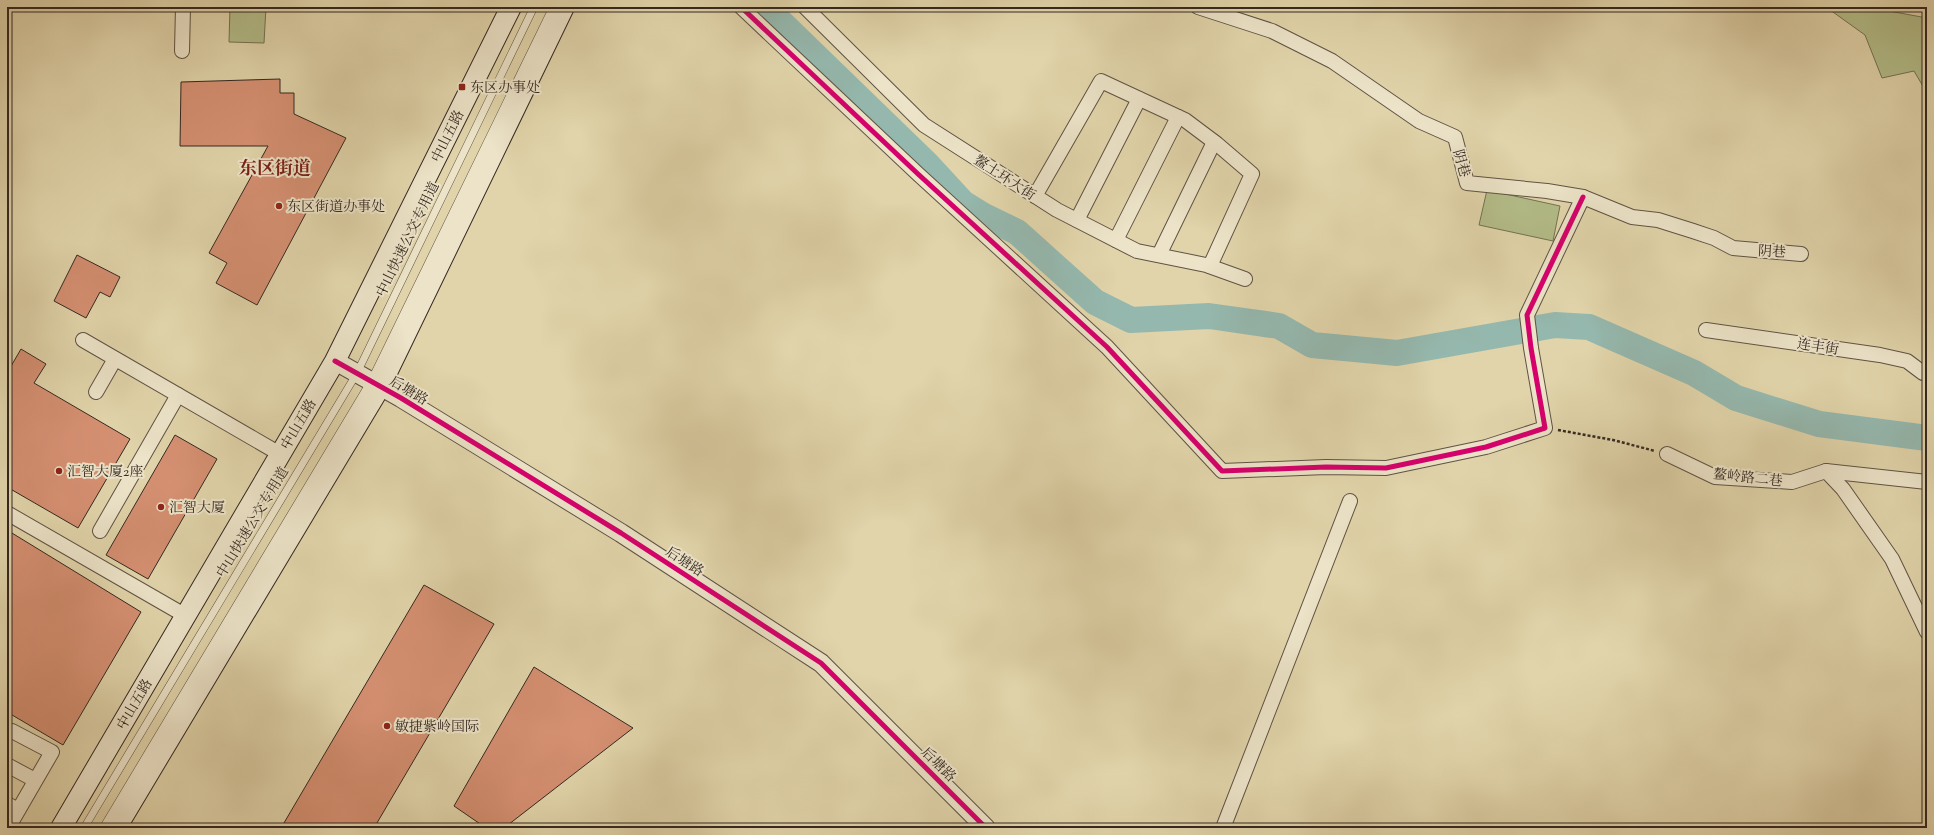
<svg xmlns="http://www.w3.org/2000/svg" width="1934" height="835" font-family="'Sorts Mill Goudy','Noto Serif SC',serif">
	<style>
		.green { fill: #b3bc88; stroke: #747255 }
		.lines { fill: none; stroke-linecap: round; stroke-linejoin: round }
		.river { stroke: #95b8ae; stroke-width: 26 }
		.building { fill: #d59072; stroke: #342822 }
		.service-casing { stroke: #5f5344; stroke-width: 8 }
		.minor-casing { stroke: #5f5344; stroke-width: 16 }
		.tertiary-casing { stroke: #5f5344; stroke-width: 20 }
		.secondary-casing { stroke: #342822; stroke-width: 22 }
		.path { stroke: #342822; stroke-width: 2.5; stroke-dasharray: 3 2; stroke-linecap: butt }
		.service { stroke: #ece3c8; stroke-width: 7 }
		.minor { stroke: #ece3c8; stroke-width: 14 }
		.tertiary { stroke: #ece3c8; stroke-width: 18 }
		.secondary { stroke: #ece3c8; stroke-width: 20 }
		.cycleway-casing { stroke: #ece3c8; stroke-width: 8 }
		.cycleway { stroke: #d6006c; stroke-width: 5 }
		.poi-dot { fill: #8f2418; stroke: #ece3c8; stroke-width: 1.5 }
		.labels { text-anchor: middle; stroke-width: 4; stroke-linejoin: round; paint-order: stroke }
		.poi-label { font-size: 14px; fill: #342822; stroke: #ece3c8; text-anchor: start }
		.street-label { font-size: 14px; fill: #342822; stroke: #ece3c8 }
		.district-label { font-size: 18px; font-weight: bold; fill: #7a1f14; stroke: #ece3c8 }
	</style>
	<rect width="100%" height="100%" fill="#e1d4aa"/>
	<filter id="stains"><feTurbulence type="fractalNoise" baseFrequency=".005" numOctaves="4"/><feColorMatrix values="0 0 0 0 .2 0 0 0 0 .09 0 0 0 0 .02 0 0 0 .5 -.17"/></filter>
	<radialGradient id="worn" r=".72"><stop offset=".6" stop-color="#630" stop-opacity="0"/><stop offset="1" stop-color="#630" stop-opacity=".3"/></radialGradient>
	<!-- green -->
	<g class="green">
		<polygon points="230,7 266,7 264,43 229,42"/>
		<polygon points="1826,7 1886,7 1889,11 1927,18 1927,93 1914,71 1882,78 1865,35"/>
		<polygon points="1487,190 1560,206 1553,241 1479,225"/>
	</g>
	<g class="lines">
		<!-- river -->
		<polyline class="river" points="765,7 927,164 963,203 984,216 1017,232 1095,302 1131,320 1209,316 1279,326 1312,345 1397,353 1555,325 1589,327 1694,373 1736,398 1819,424 1927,438"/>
	</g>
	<!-- building -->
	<g class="building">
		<polygon points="280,79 280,93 294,93 294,114 346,138 257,305 216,283 227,263 209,253 268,146 180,146 181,82"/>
		<polygon points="77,255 120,277 110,297 100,292 86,318 54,301"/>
		<polygon points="21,349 46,364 34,383 130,439 78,528 7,487 7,373"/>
		<polygon points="175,435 217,459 148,579 106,555"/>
		<polygon points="7,530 141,612 63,745 7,712"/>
		<polygon points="424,585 494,624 374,828 281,828"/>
		<polygon points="534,667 633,728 504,828 486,828 454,806"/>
	</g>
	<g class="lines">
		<defs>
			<g id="service">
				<polyline points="84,828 357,373 534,7"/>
				<polyline points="103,828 371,381 553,7"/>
			</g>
			<g id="minor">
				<polyline points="741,7 918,174 1107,347 1222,471 1326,467 1386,468 1486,447 1545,428 1531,348 1527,315 1583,197"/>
				<polyline points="805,7 924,125 1057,210 1137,251 1206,265 1245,279"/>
				<polyline points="1198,7 1272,31 1332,61 1419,121 1455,137 1467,183 1547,191 1583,197 1632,217 1658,220 1693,231 1714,238 1733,248 1801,254"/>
				<polyline points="182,51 183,7"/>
				<polyline points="1035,196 1101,81 1185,120 1217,144 1252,174 1210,266"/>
				<polyline points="1077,220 1139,99"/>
				<polyline points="1116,240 1178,117"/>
				<polyline points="1159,255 1214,142"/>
				<polyline points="1706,330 1880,355 1907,361 1923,373 1927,373"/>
				<polyline points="83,340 280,454"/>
				<polyline points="96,392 115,359"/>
				<polyline points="1667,454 1715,477 1792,482 1826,471 1927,482"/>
				<polyline points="1826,471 1843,489 1892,559 1927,632"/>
				<polyline points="7,513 186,616"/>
				<polyline points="100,531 178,395"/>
				<polyline points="7,765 35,780"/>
				<polyline points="7,804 18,810"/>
				<polyline points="8,828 52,752 12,731"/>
				<polyline points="1223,828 1350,501"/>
			</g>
			<polyline id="tertiary" points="335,361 401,398 621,533 821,663 986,828"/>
			<g id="secondary">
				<polyline points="61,828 335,361 511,7"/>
				<polyline points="116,828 380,387 564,7"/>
			</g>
		</defs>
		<!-- service casing -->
		<use href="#service" class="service-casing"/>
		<!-- minor casing -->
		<use href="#minor" class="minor-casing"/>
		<!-- tertiary casing -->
		<use href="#tertiary" class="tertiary-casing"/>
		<!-- secondary casing -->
		<use href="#secondary" class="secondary-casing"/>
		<!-- path -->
		<polyline class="path" points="1558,430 1613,440 1655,451"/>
		<!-- service -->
		<use href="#service" class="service"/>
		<!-- minor -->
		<use href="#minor" class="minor"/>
		<!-- tertiary -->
		<use href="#tertiary" class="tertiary"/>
		<!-- secondary -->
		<use href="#secondary" class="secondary"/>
		<defs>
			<g id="cycleway">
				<polyline points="741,7 918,174 1107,347 1222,471 1326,467 1386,468 1486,447 1545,428 1531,348 1527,315 1583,197"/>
				<polyline points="335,361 401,398 621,533 821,663 986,828"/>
			</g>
		</defs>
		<!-- cycleway casing -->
		<use href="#cycleway" class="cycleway-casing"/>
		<!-- cycleway -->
		<use href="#cycleway" class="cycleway"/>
	</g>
	<!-- markers -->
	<g class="poi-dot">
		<rect x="458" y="83" width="8" height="8" rx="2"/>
		<circle cx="279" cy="206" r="4"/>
		<circle cx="59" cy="471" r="4"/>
		<circle cx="161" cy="507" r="4"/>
		<circle cx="387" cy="726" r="4"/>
	</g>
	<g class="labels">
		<!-- poi labels -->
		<g class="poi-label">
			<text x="470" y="92">东区办事处</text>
			<text x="287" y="211">东区街道办事处</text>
			<text x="67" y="476">汇智大厦2座</text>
			<text x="169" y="512">汇智大厦</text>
			<text x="395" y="731">敏捷紫岭国际</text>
		</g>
		<!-- street labels -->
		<g class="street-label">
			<text transform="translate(447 136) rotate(-64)" y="5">中山五路</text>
			<text transform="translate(1462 163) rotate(74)" y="5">阴巷</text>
			<text transform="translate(1005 177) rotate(33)" y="5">鳌土环大街</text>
			<text transform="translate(407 239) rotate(-64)" y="5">中山快速公交专用道</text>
			<text transform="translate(1772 251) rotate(3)" y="5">阴巷</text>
			<text transform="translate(1818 346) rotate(9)" y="5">连丰街</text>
			<text transform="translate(409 390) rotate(31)" y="5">后塘路</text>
			<text transform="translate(298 424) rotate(-60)" y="5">中山五路</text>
			<text transform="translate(1748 477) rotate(6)" y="5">鳌岭路二巷</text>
			<text transform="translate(252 522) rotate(-59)" y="5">中山快速公交专用道</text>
			<text transform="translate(685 561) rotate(33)" y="5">后塘路</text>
			<text transform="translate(134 704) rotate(-60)" y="5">中山五路</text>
			<text transform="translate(939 764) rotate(45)" y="5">后塘路</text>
		</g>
		<!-- district labels -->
		<g class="district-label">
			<text x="275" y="174">东区街道</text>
		</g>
	</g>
	<!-- margin -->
	<rect width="1934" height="835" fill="none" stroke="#e1d4aa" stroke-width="24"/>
	<rect x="8" y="8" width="1918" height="819" fill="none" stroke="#342822" stroke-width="2"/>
	<rect x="12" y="12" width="1910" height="811" fill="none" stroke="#342822"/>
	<rect width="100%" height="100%" filter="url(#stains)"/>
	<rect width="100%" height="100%" fill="url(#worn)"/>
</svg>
